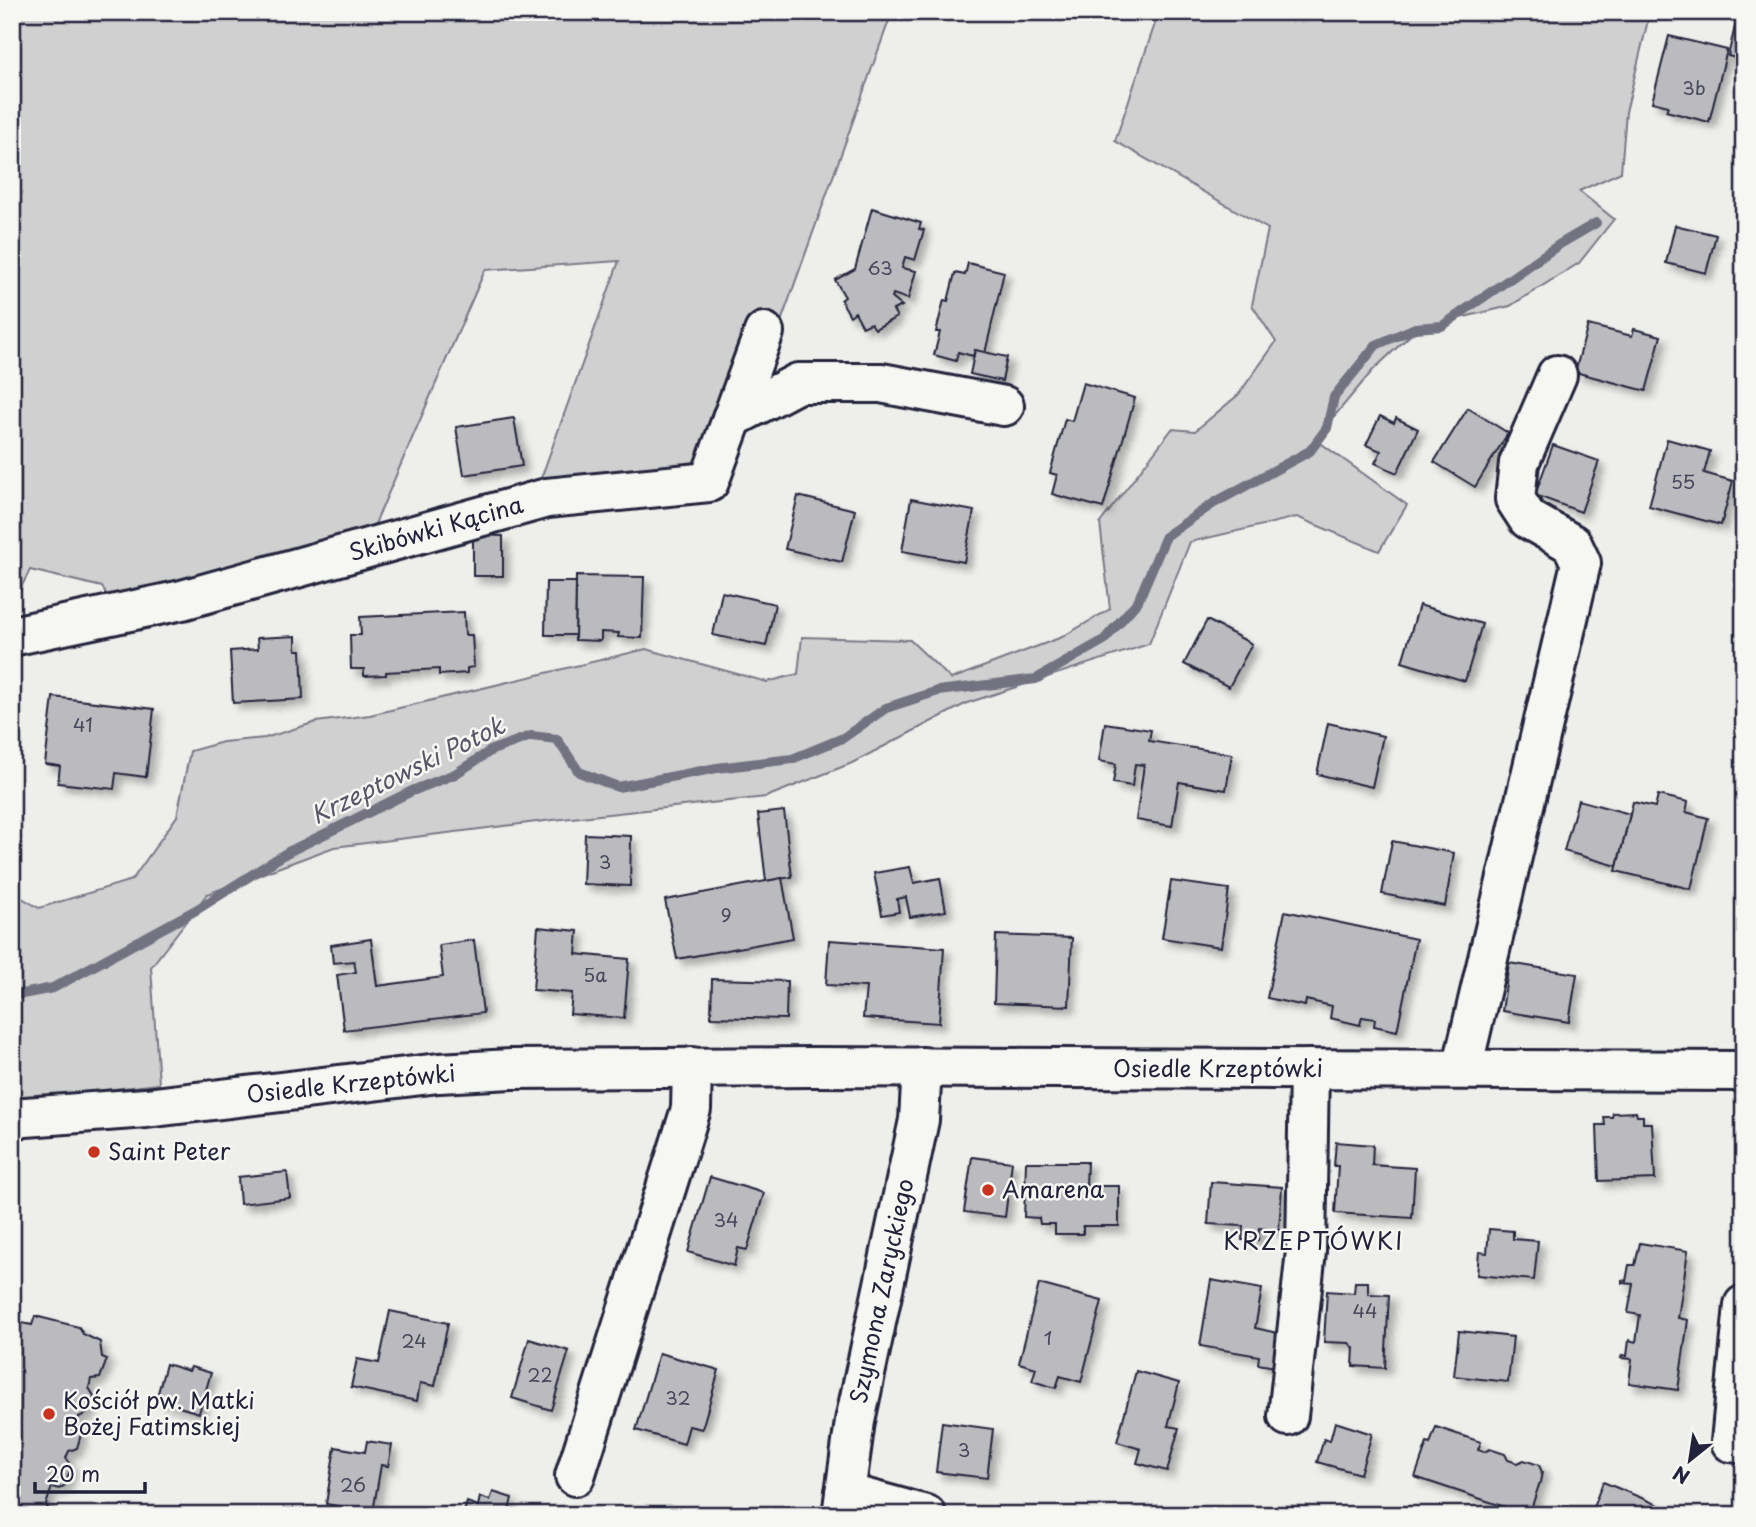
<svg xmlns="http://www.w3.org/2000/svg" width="1756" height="1527" font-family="'Playpen Sans',sans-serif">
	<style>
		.green { fill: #d0d0d1; stroke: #797986; stroke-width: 2 }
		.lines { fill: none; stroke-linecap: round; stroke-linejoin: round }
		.stream { stroke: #727281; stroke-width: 10 }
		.building { fill: #bbbbbf; stroke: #22223b; stroke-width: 2; filter: url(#shadow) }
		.minor-casing { stroke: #22223b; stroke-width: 44 }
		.major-casing { stroke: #22223b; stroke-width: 44 }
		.minor { stroke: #f6f6f2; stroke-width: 38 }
		.major { stroke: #f6f6f2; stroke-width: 38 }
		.poi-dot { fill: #c8321e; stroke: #f6f6f2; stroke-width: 2.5 }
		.labels { text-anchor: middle; stroke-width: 5; stroke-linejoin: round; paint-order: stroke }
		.number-label { font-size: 19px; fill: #48485c }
		.street-label { font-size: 23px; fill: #22223b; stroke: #f6f6f2 }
		.poi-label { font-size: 23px; fill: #22223b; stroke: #f6f6f2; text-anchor: start }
		.water-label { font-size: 24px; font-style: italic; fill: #575769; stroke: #f6f6f2 }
		.neighbourhood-label { font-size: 24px; letter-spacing: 2px; fill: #22223b; stroke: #f6f6f2 }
	</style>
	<defs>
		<filter id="shadow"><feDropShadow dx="6" dy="6" stdDeviation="3.5" flood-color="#0004"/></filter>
	</defs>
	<rect width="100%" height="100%" fill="#eeeeeb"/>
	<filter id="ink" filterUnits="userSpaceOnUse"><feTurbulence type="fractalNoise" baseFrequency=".0143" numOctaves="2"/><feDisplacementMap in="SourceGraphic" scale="14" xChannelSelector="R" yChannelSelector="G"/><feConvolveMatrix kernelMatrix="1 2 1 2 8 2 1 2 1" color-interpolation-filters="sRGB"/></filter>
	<g filter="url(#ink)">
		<!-- green -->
		<g class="green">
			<polygon points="12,12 892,12 748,414 725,490 529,512 619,261 485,270 375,524 268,567 113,605 102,587 30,570 12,605"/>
			<polygon points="1159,12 1650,12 1626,112 1621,172 1579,191 1614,219 1579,263 1510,306 1418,328 1373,370 1315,439 1407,505 1379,551 1297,517 1190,542 1149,644 967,703 852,763 766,797 553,820 334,847 207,894 151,967 159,1084 50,1096 12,1096 12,892 39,908 132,880 177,816 190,751 223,742 265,738 316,722 370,715 646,649 767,682 798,674 802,637 910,640 951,679 1062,637 1110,609 1100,523 1172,429 1195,431 1238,395 1276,342 1252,305 1268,229 1115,141"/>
		</g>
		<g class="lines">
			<!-- stream -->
			<g class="stream">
				<polyline points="1743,257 1744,257"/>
				<polyline points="12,996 53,988 196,910 288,852 412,791 455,774 492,750 531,736 557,739 579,772 618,787 717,768 792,759 843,738 886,708 938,691 1036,679 1104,640 1138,601 1166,536 1214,503 1310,451 1327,428 1334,397 1376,345 1415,328 1442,326 1560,244 1596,223"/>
			</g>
		</g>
		<!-- building -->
		<g class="building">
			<polygon points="1737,18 1744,19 1744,60 1728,56"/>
			<polygon points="1669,36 1727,50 1709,122 1666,111 1668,106 1652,102"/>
			<polygon points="872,208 921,223 919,229 924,230 915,260 905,257 902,268 916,271 908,299 893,294 892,298 902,306 893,310 897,317 875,329 871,323 863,327 855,312 850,316 841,300 845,297 835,280 855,269"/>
			<polygon points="1675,225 1716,235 1706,273 1666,263"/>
			<polygon points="968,263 1004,272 985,353 975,350 973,356 958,352 956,361 934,355 940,332 936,332 944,300 948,301 955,273 965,275"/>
			<polygon points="1588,325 1632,336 1634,329 1661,336 1646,391 1575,372"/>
			<polygon points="975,350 1007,357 1002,381 970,374"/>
			<polygon points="1083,383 1135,398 1103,508 1052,494 1057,475 1050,473 1065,419 1072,421"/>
			<polygon points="1468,408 1508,433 1475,487 1434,462"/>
			<polygon points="1380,416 1394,423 1396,418 1418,429 1397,473 1375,463 1381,451 1366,445"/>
			<polygon points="514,418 522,466 464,475 456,427"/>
			<polygon points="1667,439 1710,451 1704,473 1733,481 1721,525 1649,506"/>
			<polygon points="1553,445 1599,461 1581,512 1535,495"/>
			<polygon points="798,496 855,510 842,562 785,549"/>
			<polygon points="911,499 974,511 964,562 902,551"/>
			<polygon points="473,535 503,536 503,576 473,576"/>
			<polygon points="576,576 644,577 642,638 618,637 619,633 601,632 601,641 575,640"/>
			<polygon points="546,582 576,582 575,635 545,635"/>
			<polygon points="722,592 775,604 766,646 713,635"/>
			<polygon points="1419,605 1482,624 1465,681 1402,662"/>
			<polygon points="464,612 465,635 472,635 474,667 467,668 467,673 439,675 439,669 386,672 386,675 364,676 364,669 351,669 350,635 361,635 360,617"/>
			<polygon points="1207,620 1252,644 1229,687 1184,664"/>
			<polygon points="296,636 296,650 301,650 303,699 233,703 230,651 258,649 257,638"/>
			<polygon points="53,697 154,709 146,777 116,773 114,789 58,783 60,766 45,764"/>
			<polygon points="1105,723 1151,730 1149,741 1232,754 1226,790 1179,782 1172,826 1136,820 1144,765 1135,764 1132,786 1113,783 1116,764 1099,761"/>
			<polygon points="1328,723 1383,736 1372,787 1317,774"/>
			<polygon points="1658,795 1688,802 1686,812 1708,818 1691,889 1616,871 1633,802 1655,807"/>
			<polygon points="1578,800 1630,814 1617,866 1564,851"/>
			<polygon points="784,811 792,877 766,881 758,814"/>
			<polygon points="585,834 631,836 630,886 583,884"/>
			<polygon points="1392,841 1454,853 1445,906 1382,894"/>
			<polygon points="910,867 914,883 940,878 946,911 910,917 906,897 897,899 899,912 882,915 874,873"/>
			<polygon points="782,878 793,938 677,959 665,900"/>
			<polygon points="1171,881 1229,889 1221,947 1162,938"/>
			<polygon points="1285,911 1416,939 1397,1031 1374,1026 1375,1019 1362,1017 1360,1025 1330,1018 1332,1006 1306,1000 1305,1006 1267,998"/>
			<polygon points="538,927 578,931 576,954 629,959 624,1018 570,1014 572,993 533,990"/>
			<polygon points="996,935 1072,938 1069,1006 994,1003"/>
			<polygon points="371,939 377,986 443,977 439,945 474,940 483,1013 344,1030 337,975 356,972 354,961 333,963 331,945"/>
			<polygon points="829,940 944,948 939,1023 863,1018 866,987 826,985"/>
			<polygon points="1509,963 1577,974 1569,1022 1502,1011"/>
			<polygon points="712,979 787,981 786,1019 711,1017"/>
			<polygon points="1636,1112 1637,1116 1643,1116 1643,1123 1652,1123 1655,1179 1599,1181 1597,1125 1605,1125 1604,1117 1612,1117 1613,1113"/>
			<polygon points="1336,1142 1373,1145 1372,1165 1415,1168 1412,1218 1335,1213 1338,1166 1334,1166"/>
			<polygon points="972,1157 1012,1162 1005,1217 964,1212"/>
			<polygon points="1026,1162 1087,1162 1086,1186 1119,1186 1119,1226 1083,1226 1083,1234 1055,1234 1055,1224 1040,1224 1039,1218 1024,1217"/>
			<polygon points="287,1172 290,1198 240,1204 238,1177"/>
			<polygon points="710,1177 764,1193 747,1250 738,1248 734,1266 688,1252"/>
			<polygon points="1211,1182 1282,1187 1279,1230 1259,1228 1258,1240 1242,1240 1243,1226 1208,1224"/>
			<polygon points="1489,1229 1513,1231 1513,1239 1538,1241 1534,1280 1477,1275 1479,1252 1487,1253"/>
			<polygon points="1640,1243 1688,1251 1678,1318 1688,1320 1678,1390 1629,1383 1632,1359 1621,1358 1622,1355 1627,1356 1629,1340 1636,1342 1640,1315 1628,1313 1633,1284 1622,1283 1622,1280 1626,1281 1629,1265 1635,1265"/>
			<polygon points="1211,1280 1262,1289 1255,1328 1282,1334 1275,1367 1258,1364 1259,1356 1200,1346"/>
			<polygon points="1355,1282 1368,1282 1368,1294 1389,1295 1385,1368 1353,1366 1354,1348 1349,1343 1324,1342 1327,1291 1354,1293"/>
			<polygon points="1039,1284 1102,1301 1081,1382 1060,1376 1056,1388 1032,1381 1036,1368 1019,1363"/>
			<polygon points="390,1311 448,1323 435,1386 420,1383 417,1401 351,1387 357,1359 379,1363"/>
			<polygon points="35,1316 79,1327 83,1334 100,1342 102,1357 107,1359 100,1378 91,1379 89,1388 94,1396 89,1412 79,1417 76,1424 81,1427 82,1431 77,1448 69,1451 66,1458 71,1467 65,1485 59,1489 52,1487 46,1505 52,1515 12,1515 12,1321 32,1325"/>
			<polygon points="1459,1331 1513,1337 1508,1382 1454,1376"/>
			<polygon points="529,1339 569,1351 551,1410 512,1398"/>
			<polygon points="659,1353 719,1370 702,1429 689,1426 684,1444 636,1430"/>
			<polygon points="166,1364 189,1371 191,1367 211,1373 199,1413 156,1400"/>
			<polygon points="1136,1371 1179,1383 1168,1426 1179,1428 1167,1471 1137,1463 1141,1449 1117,1442"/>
			<polygon points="942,1422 993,1429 987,1478 936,1472"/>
			<polygon points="1335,1422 1372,1434 1360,1474 1317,1462 1324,1439 1330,1441"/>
			<polygon points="1436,1427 1481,1442 1478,1450 1484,1452 1490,1449 1505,1454 1508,1460 1517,1463 1524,1460 1539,1465 1542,1472 1540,1482 1529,1515 1415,1477 1427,1443 1430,1444"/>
			<polygon points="367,1441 392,1445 388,1466 381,1465 373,1512 326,1504 335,1447 365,1452"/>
			<polygon points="1603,1482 1666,1508 1663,1515 1590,1515"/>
			<polygon points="493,1492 512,1498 508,1515 463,1515 467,1502 478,1506 480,1497 490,1500"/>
		</g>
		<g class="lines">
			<defs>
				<g id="minor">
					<polyline points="732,418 798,383 881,383 1004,406"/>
					<polyline points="12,636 182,600 547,498 709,482 764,332"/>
					<polyline points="1462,1069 1581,563 1572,544 1528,519 1515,499 1519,463 1557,375"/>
					<polyline points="1744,1305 1731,1442 1744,1444"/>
					<polyline points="1288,1416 1306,1251 1309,1069"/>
					<polyline points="575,1476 691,1109 692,1067"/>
					<polyline points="845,1493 926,1515"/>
					<polyline points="842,1515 855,1421 919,1120 922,1067"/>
				</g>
				<polyline id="major" points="12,1118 146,1108 439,1073 511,1069 811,1067 1744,1071"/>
			</defs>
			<!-- minor casing -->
			<use href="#minor" class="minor-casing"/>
			<!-- major casing -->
			<use href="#major" class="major-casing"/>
			<!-- minor -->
			<use href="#minor" class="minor"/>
			<!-- major -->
			<use href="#major" class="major"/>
		</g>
	</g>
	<!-- markers -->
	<g class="poi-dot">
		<circle cx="94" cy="1152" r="7"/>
		<circle cx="988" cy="1190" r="7"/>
		<circle cx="49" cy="1414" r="7"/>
	</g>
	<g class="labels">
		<!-- number labels -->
		<g class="number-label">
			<text x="1694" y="95">3b</text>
			<text x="880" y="275">63</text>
			<text x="1683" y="489">55</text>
			<text x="83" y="732">41</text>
			<text x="605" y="869">3</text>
			<text x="726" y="922">9</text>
			<text x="595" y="982">5a</text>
			<text x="726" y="1227">34</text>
			<text x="1365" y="1318">44</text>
			<text x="1048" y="1345">1</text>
			<text x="414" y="1348">24</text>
			<text x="540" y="1382">22</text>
			<text x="678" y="1405">32</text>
			<text x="964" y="1457">3</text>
			<text x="353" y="1492">26</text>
		</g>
		<!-- street labels -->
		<g class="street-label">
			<text transform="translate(436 529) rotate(-16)" y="8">Skibówki Kącina</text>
			<text x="1218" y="1077">Osiedle Krzeptówki</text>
			<text transform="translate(351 1084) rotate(-6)" y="8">Osiedle Krzeptówki</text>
			<text transform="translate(882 1291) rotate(-78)" y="8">Szymona Zaryckiego</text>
		</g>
		<!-- poi labels -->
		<g class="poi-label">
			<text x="108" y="1160">Saint Peter</text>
			<text x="1002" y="1198">Amarena</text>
			<text x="63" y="1409">Kościół pw. Matki<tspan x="63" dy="26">Bożej Fatimskiej</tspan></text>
		</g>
		<!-- water labels -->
		<g class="water-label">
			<text transform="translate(408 771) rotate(-26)" y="8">Krzeptowski Potok</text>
		</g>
		<!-- neighbourhood labels -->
		<g class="neighbourhood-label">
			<text x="1314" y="1250">KRZEPTÓWKI</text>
		</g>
	</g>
	<!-- margin -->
	<rect width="1756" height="1527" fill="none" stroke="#f6f6f2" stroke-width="42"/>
	<rect x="21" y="21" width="1714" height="1485" fill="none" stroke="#22223b" stroke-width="2.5" filter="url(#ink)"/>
	<!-- north arrow -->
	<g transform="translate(1690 1460) rotate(210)" stroke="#f6f6f2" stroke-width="5" paint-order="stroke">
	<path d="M0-5L12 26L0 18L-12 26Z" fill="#22223b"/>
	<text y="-10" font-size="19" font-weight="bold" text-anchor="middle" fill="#22223b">N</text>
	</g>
	<!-- scale -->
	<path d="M35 1482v10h110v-10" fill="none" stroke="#22223b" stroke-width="3.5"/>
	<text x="46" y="1482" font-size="21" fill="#22223b" stroke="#f6f6f2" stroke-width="5" paint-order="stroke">20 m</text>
</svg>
